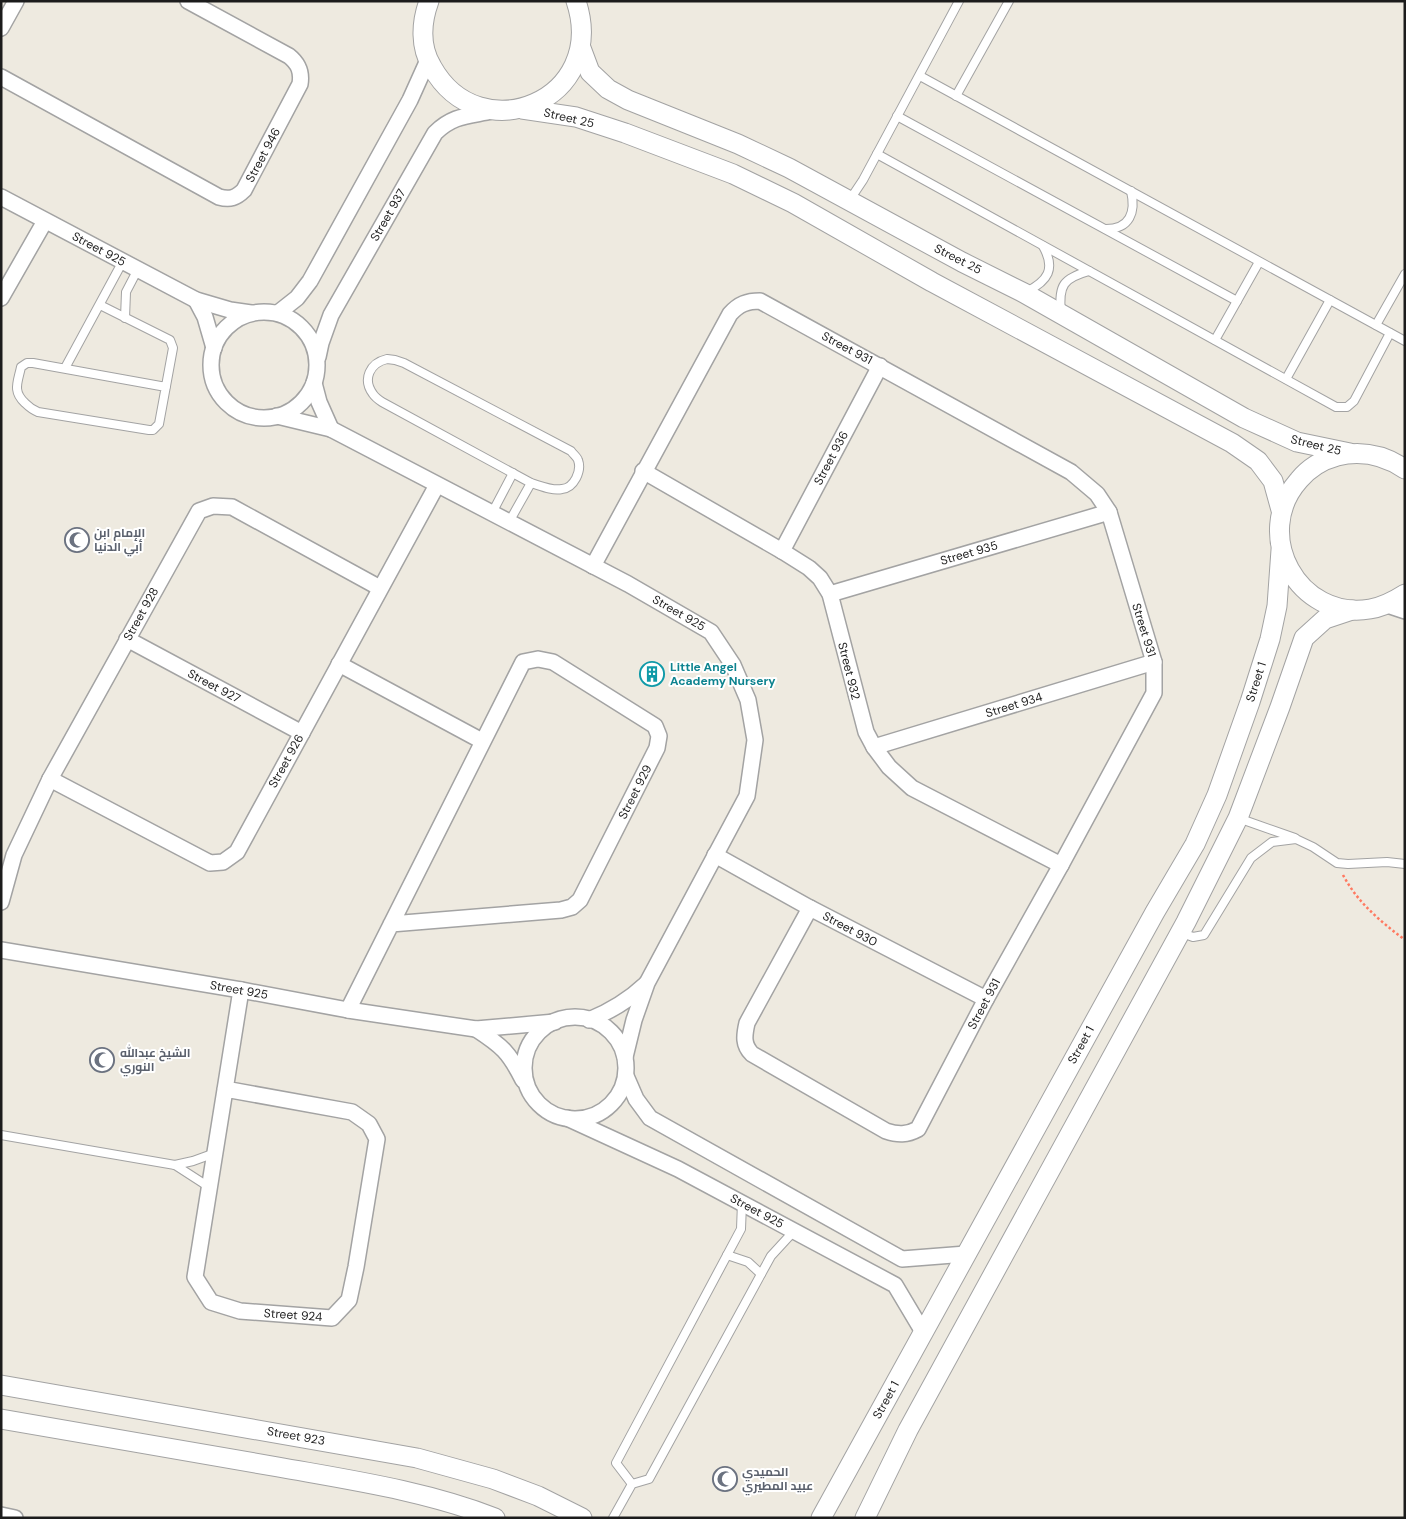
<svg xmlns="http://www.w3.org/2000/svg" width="1406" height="1519" font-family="'DM Sans',Cairo,sans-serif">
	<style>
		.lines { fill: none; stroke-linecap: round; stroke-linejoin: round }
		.service-casing { stroke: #a3a3a3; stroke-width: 10 }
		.minor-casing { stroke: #a3a3a3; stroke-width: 18 }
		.tertiary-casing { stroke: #a3a3a3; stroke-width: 21 }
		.path { stroke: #ff7960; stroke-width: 2.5; stroke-dasharray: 2.5 2.5; stroke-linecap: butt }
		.service { stroke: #fff; stroke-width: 8 }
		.minor { stroke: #fff; stroke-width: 15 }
		.tertiary { stroke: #fff; stroke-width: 19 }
		.labels { text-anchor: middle; stroke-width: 4; stroke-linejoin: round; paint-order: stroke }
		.street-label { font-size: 12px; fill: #1c1c1c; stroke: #fff }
		.worship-label { font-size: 12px; font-weight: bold; fill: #5b616d; stroke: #fff; text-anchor: start }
		.culture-label { font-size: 12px; font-weight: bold; fill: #0d838f; stroke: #fff; text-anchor: start }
	</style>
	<rect width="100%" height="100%" fill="#eeeae0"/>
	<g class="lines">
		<defs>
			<g id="service">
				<polyline points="920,76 1405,341"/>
				<polyline points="956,96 1009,1"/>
				<polyline points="897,116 1237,301"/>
				<polyline points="877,154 1336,407 1347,407 1354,401 1390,333"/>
				<polyline points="849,201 863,180 959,1"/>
				<path d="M1106,229C1130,229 1136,212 1131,191"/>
				<path d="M1026,292C1048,281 1056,269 1043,246"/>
				<path d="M100,305L170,340L173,348L159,424L153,430H149L38,412C33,410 29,407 25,403C12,391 18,382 21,367L27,363H33L166,387"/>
				<path d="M1061,312C1058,285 1064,278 1089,271"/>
				<polyline points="125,318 126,292 138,269"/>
				<polyline points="1376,325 1405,274"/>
				<polyline points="1215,340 1259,262"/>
				<path d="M387,359L395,360L404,363L571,451C573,454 577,457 578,460C582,471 574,488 562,489C552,491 541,486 531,483L382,402C379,400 375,397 373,394C362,379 370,363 387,359Z"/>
				<polyline points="65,368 123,261"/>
				<polyline points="1286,379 1330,300"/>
				<polyline points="492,513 513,473"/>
				<polyline points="509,522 531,483"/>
				<polyline points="1238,818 1295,838"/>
				<polyline points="1182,933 1193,937 1204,935 1251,858 1272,842 1296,839 1313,847 1337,863 1348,864 1387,862 1405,864"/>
				<polyline points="1,1135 175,1165 209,1187"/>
				<polyline points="175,1165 193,1161 215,1153"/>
				<polyline points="727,1255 748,1262 761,1274"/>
				<polyline points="632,1484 616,1463 741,1229 742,1203"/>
				<polyline points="613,1518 632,1484 649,1479 771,1256 794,1231"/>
			</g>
			<g id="minor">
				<polyline points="1,28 16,1"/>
				<path d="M1,77L219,197C230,200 236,198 244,190L300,84C302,72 299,64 289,56L188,1"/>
				<polyline points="1,197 196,300 230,310 251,313"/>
				<polyline points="1,298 45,221"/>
				<polyline points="196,300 205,317 214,348"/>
				<circle cx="264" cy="365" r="53"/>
				<polyline points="278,313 297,298 310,281 410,100 428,60"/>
				<path d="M318,357L321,343L331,315L435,133C453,115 469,116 492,111"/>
				<polyline points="314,383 319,402 331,429"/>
				<polyline points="277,416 331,429 628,584 711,632 733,665 748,700 755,740 747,796 647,983 634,1020 625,1057"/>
				<polyline points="643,471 782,551 809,568 820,578 830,594 866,732 874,747 889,767 912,788 1061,865"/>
				<polyline points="782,551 880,366"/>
				<path d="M593,566L730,314C739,304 747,301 760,301L1071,472L1097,494L1109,512L1154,662V693L1061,865L986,999L918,1129C907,1135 898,1135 886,1131L752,1054C743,1045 744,1036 747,1023L810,908"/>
				<polyline points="830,594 1109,512"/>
				<polyline points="1387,605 1405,611"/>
				<polyline points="127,639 302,733"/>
				<polyline points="339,664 482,741"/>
				<polyline points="874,747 1154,662"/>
				<polyline points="50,779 210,863 223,862 237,852 437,485"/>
				<polyline points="715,855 810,908 986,999"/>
				<polyline points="1,902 14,855 50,779 199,511 213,506 232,507 380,588"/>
				<polyline points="1,950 241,990 348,1010 476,1029 555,1022"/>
				<polyline points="348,1010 523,662 538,659 553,662 655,726 659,736 657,748 580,900 572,907 561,910 391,924"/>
				<circle cx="575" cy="1068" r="51"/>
				<path d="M589,1020C611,1011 629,1000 646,984"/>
				<path d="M476,1029C502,1046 509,1052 523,1080"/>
				<polyline points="626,1076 636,1099 650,1118 902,1259 966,1254"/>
				<polyline points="225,1089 352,1112 369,1124 377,1139 356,1267 349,1300 332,1318 240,1311 211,1302 195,1277 241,990"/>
				<polyline points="567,1118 678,1169 895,1285 923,1332"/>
				<polyline points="1,1515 15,1518"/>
			</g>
			<g id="tertiary">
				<path d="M429,1C421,23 420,47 432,67C480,153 609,100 576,1"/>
				<polyline points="581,48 590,72 608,89 628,100 738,144 789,168 962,262 1024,293 1244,418 1297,442 1350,453"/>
				<polyline points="522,109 576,117 625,133 733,174 793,203 932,282 1232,443 1258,461 1273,481 1281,510"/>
				<path d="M1405,469C1384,455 1362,450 1337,456C1322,460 1309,468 1299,480C1251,534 1298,621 1370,609C1383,607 1394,601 1405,594"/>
				<polyline points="1,1385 417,1458 493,1479 538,1496 582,1518"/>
				<path d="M1,1419C93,1435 186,1451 278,1467C350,1480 426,1491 495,1518"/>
				<polyline points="821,1518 1155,912 1195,844 1217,795 1250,702 1270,639 1277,606 1281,550"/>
				<polyline points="865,1518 908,1430 1186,922 1238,818 1280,707 1304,638 1325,619 1352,610"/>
			</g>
		</defs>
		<!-- service casing -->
		<use href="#service" class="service-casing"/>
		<!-- minor casing -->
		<use href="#minor" class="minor-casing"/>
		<!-- tertiary casing -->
		<use href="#tertiary" class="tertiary-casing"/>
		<!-- path -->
		<path class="path" d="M1343,875C1358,903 1380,921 1405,940"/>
		<!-- service -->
		<use href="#service" class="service"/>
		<!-- minor -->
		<use href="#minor" class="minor"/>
		<!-- tertiary -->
		<use href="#tertiary" class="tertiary"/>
	</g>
	<!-- icons -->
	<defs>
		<symbol id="mosque-ring" viewBox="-11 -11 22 22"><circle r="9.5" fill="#fff" stroke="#6b7280" stroke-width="1.5"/><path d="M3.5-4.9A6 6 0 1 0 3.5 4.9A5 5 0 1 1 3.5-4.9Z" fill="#6b7280"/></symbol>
		<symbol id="building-ring" viewBox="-11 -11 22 22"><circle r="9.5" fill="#fff" stroke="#0f9aa8" stroke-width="1.5"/><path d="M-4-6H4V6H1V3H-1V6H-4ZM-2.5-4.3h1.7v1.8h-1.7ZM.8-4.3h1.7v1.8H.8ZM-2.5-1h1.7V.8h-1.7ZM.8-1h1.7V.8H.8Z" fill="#0f9aa8"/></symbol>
	</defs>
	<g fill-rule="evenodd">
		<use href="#mosque-ring" x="63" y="526" width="28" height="28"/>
		<use href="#building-ring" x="638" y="660" width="28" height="28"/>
		<use href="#mosque-ring" x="88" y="1046" width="28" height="28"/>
		<use href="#mosque-ring" x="711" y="1465" width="28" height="28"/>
	</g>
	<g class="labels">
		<!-- street labels -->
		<g class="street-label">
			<text transform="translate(569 118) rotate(13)" y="4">Street 25</text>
			<text transform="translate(263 155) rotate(-62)" y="4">Street 946</text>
			<text transform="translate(388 215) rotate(-60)" y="4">Street 937</text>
			<text transform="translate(99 249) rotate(28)" y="4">Street 925</text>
			<text transform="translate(958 259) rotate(27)" y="4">Street 25</text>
			<text transform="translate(847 348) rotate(28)" y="4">Street 931</text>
			<text transform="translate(1316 445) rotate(14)" y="4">Street 25</text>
			<text transform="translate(831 458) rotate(-62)" y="4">Street 936</text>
			<text transform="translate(969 553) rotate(-16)" y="4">Street 935</text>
			<text transform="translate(679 613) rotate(30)" y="4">Street 925</text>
			<text transform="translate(141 614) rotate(-61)" y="4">Street 928</text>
			<text transform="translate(1144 630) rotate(73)" y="4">Street 931</text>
			<text transform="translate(849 671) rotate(76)" y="4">Street 932</text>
			<text transform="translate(1256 682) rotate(-72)" y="4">Street 1</text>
			<text transform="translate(214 686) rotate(28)" y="4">Street 927</text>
			<text transform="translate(1014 705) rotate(-17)" y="4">Street 934</text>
			<text transform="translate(286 761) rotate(-61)" y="4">Street 926</text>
			<text transform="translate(635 792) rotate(-63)" y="4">Street 929</text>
			<text transform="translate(850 929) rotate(28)" y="4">Street 930</text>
			<text transform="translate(239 990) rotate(10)" y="4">Street 925</text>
			<text transform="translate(984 1004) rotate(-62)" y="4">Street 931</text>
			<text transform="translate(1081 1045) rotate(-61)" y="4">Street 1</text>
			<text transform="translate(757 1211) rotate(28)" y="4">Street 925</text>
			<text transform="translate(293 1315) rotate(4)" y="4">Street 924</text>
			<text transform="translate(886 1400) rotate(-61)" y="4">Street 1</text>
			<text transform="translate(296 1436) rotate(10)" y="4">Street 923</text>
		</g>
		<!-- worship labels -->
		<g class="worship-label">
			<text x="94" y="537">الإمام ابن<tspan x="94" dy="14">أبي الدنيا</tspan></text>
			<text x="120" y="1057">الشيخ عبدالله<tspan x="120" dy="14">النوري</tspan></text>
			<text x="742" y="1476">الحميدي<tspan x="742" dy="14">عبيد المطيري</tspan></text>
		</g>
		<!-- culture labels -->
		<g class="culture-label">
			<text x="670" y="671">Little Angel<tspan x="670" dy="14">Academy Nursery</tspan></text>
		</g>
	</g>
	<!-- border -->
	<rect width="1406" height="1519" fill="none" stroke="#1c1c1c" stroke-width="5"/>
</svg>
